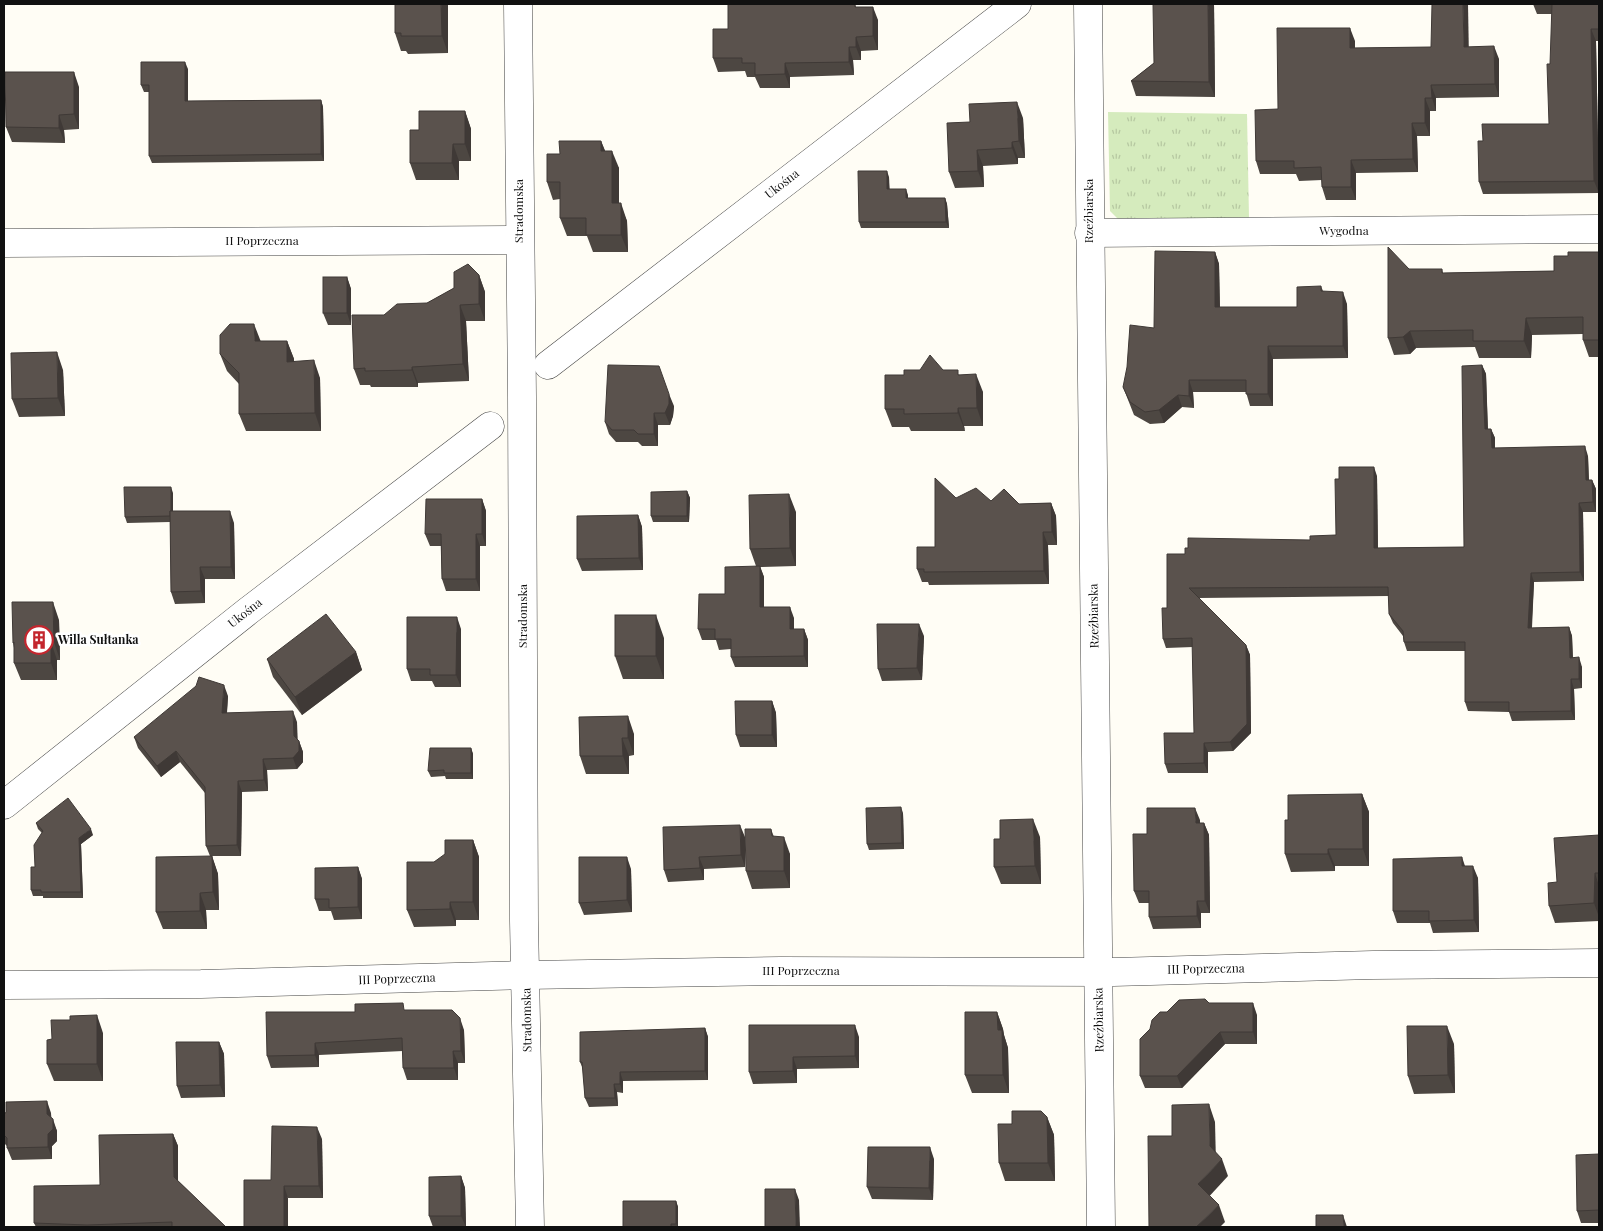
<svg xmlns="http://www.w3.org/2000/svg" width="1603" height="1231" font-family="'Playfair Display',serif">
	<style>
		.grass { fill: url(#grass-tufts) }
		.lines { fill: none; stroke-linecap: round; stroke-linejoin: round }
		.minor-casing { stroke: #444; stroke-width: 29 }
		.minor { stroke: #fff; stroke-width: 28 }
		.wall { fill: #4d4742 }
		.shaded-wall { fill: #3f3936 }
		.building { fill: #5a524d; stroke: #3f3936 }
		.labels { text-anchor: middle; stroke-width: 5; stroke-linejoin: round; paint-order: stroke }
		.street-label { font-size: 12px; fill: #111; stroke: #fff }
		.poi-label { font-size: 12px; font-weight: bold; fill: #111; stroke: #fff; text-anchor: start }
	</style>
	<defs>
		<pattern id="grass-tufts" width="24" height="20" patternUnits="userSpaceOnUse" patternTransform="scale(1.25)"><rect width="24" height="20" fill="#d5ebbd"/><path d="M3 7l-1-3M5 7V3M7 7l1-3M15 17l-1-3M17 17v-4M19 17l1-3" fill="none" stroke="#b6c8a1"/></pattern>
	</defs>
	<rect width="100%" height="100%" fill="#fffdf5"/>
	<!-- grass -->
	<polygon class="grass" points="1108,112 1247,114 1249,218 1119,220 1110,211"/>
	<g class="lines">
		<defs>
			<g id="minor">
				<polyline points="518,4 522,397 524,921 530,1227"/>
				<polyline points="1088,4 1101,1227"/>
				<polyline points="1089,233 1599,229"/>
				<polyline points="4,243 519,240"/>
				<polyline points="548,365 1017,4"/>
				<polyline points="4,805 248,611 490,426"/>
				<polyline points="4,985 201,984 526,975 781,971 1113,972 1373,965 1599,963"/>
			</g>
		</defs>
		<!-- minor casing -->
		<use href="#minor" class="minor-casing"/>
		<!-- minor -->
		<use href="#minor" class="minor"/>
	</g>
	<!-- wall -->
	<g class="wall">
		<polygon points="448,4 448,53 408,54 406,51 401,51 395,33"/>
		<polygon points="855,4 856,7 878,20 878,50 861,51 861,60 853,60 854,75 790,77 790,88 760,88 755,77 747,77 745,71 718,72 713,58 728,29"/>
		<polygon points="1214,4 1215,97 1136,96 1131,81 1154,63"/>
		<polygon points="1533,4 1599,4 1599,41 1596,41 1599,193 1483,194 1479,182 1483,141 1549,124 1552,14 1537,14"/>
		<polygon points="1355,41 1355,48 1469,47 1499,59 1499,97 1436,98 1436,111 1430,111 1430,136 1417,136 1418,172 1356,173 1356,200 1326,200 1322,187 1322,180 1299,181 1296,174 1260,174 1256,161 1278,109"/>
		<polygon points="188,69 188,101 321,100 323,107 324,161 152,163 149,156 149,92 144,92 141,85"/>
		<polygon points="79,87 79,129 64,130 65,143 12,142 6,127"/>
		<polygon points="465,111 471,129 471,161 459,161 459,180 416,180 410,163 419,130"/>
		<polygon points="1023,118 1025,158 1018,158 1018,164 983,166 984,187 955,188 949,172 970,122"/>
		<polygon points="601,141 605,151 619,168 619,203 627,221 628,252 593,252 587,236 567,236 560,218 560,199 553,200 547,182 560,154"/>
		<polygon points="889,177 889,189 908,195 908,198 945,198 947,204 949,228 861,228 859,222"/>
		<polygon points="1215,252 1219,264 1220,307 1297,307 1321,286 1323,291 1347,304 1348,358 1273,359 1273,406 1250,406 1246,392 1193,392 1194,408 1182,407 1164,423 1150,424 1134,415 1123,387 1154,328"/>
		<polygon points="1599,252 1599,357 1589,357 1583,340 1583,334 1532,335 1531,358 1479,358 1475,347 1416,348 1410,354 1394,355 1388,338 1409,269 1442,269 1443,273 1554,271 1568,256"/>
		<polygon points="479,275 485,292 485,321 466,321 469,381 418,383 418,387 371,387 370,385 360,385 354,369 384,315 427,303"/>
		<polygon points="347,277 351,289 351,325 328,325 323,313"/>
		<polygon points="261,341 287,341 294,359 294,361 320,378 321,431 246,431 239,414 239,384 227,371 220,354"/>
		<polygon points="1482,365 1486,374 1488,429 1491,429 1495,438 1495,448 1588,456 1589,480 1592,480 1596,489 1596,512 1583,512 1584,581 1534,582 1532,628 1569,627 1572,636 1573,658 1582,667 1582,688 1574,689 1575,720 1512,721 1509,712 1468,711 1465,702 1465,651 1407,651 1404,642 1403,636 1393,623 1389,614 1389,596 1198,598 1246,645 1250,655 1251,733 1233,751 1208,752 1208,773 1168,773 1165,764 1194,733 1193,647 1166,648 1163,639 1167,608 1185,554 1310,540 1336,535 1377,476 1378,548 1464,547"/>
		<polygon points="63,370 65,416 19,417 12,399"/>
		<polygon points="943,370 960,375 983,392 983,426 964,426 965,431 911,431 909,427 892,427 885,409 904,375"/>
		<polygon points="674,406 673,416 670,425 658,425 658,446 642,446 638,442 616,442 609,434 605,422"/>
		<polygon points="687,491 690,498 689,522 653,522 651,516"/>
		<polygon points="173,493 173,511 234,523 235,579 205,579 205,603 175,604 171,592 170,522 127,523 125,517"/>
		<polygon points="956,498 991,501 1019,504 1051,503 1056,516 1057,545 1048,545 1049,584 929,585 928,582 922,582 917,569 935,547"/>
		<polygon points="482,499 486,511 486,546 480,546 480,591 446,591 442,579 441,546 430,546 425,534"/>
		<polygon points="796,512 796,566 760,567 764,577 764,607 794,618 794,629 804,629 808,640 808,667 735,667 731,657 731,649 719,650 716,640 702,640 698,629 725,594 756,566 750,549"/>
		<polygon points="638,515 642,527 643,570 582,571 577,559"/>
		<polygon points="59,620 60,660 57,660 57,680 21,680 14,663 14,648 13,643"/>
		<polygon points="461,629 461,687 435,687 432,681 411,681 407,669"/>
		<polygon points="924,636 922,680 882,681 878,669"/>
		<polygon points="664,638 664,679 623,679 615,656"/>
		<polygon points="356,652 362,670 302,715 273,677 267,659"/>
		<polygon points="228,696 227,713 297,722 297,740 299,741 303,752 303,762 297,769 267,770 268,791 242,792 241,856 212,856 218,874 219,910 206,910 207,929 163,929 156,912 210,856 206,846 205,793 180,762 161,777 138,748 134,737"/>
		<polygon points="772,701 776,713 777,747 740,747 736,735"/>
		<polygon points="579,717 634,734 634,755 629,756 629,774 586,774 580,756"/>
		<polygon points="471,748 473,754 473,779 446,779 445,776 431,777 428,771"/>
		<polygon points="1362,794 1369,812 1369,866 1335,866 1335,871 1291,872 1285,854 1288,820"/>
		<polygon points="903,813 904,849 869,850 867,844"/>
		<polygon points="1200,820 1200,823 1204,823 1209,835 1210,913 1201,913 1201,928 1153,929 1149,917 1149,903 1139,903 1134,891 1147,834"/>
		<polygon points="36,823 93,835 81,844 83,898 43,898 43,896 33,896 31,890 42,833 38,829"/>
		<polygon points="771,829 774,837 790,854 790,888 752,889 746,871"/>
		<polygon points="1599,835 1599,921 1555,923 1549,906 1557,882"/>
		<polygon points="745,837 745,867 704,869 704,880 668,882 664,870"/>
		<polygon points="1040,837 1041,884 1001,884 994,867"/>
		<polygon points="473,840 479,857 479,920 456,920 456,926 414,927 407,910 434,862"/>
		<polygon points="1465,866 1478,878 1479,932 1433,933 1430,923 1397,923 1393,911"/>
		<polygon points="358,867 362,879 362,919 334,920 331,911 319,911 315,899"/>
		<polygon points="631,869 632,912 584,915 579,903"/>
		<polygon points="1209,1003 1257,1015 1257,1044 1225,1044 1182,1088 1145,1088 1140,1076 1167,1012"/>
		<polygon points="406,1010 464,1030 465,1063 458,1063 458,1080 407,1080 403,1068 403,1051 319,1055 319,1067 271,1068 267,1056 355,1012"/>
		<polygon points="997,1012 1003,1029 1004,1035 1008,1048 1009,1093 972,1093 965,1075"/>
		<polygon points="749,1025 859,1037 859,1068 797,1069 797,1083 753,1084 749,1072"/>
		<polygon points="705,1028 708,1037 708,1080 623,1081 623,1093 617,1092 618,1106 589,1107 585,1098 583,1069 580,1062"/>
		<polygon points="103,1033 103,1081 54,1081 47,1064"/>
		<polygon points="219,1042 224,1054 225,1097 181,1098 177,1086"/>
		<polygon points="1454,1044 1455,1093 1414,1094 1408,1076"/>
		<polygon points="51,1113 51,1118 57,1131 57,1141 52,1146 52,1159 12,1160 7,1148 7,1146 4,1143 4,1115"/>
		<polygon points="1047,1117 1054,1135 1055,1181 1005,1181 999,1163 1012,1124"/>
		<polygon points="173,1134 178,1146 178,1181 226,1227 36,1227 34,1223 100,1185"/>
		<polygon points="322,1139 323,1198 288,1198 271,1180"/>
		<polygon points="1599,1154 1599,1223 1581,1223 1577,1211"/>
		<polygon points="934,1159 933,1200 872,1199 867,1187"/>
		<polygon points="461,1176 465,1188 466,1227 433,1227 429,1216"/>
		<polygon points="676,1201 678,1207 678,1227 623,1227"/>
	</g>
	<!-- shaded-wall -->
	<g class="shaded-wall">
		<polygon points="441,4 448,4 448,53 442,36"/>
		<polygon points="1208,4 1214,4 1215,97 1209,82"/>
		<polygon points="1463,4 1468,4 1469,60 1464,47"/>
		<polygon points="873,7 878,20 878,50 873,36"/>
		<polygon points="1350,28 1355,41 1355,61 1350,48"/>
		<polygon points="1591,29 1596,41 1599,193 1594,181"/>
		<polygon points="856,37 861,51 861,60 856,47"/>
		<polygon points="1494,46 1499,59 1499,97 1495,84"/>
		<polygon points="849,47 853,60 854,75 849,62"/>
		<polygon points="185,62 188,69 188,108 185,101"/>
		<polygon points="785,63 790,77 790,88 785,74"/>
		<polygon points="74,72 79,87 79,129 74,114"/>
		<polygon points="1431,85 1436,98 1436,111 1432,98"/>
		<polygon points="1425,98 1430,111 1430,136 1425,123"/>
		<polygon points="321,100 323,107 324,161 321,154"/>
		<polygon points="1017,102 1023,118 1025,158 1019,141"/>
		<polygon points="465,111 471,129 471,161 465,144"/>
		<polygon points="59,115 64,130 65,143 59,128"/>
		<polygon points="1412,123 1417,136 1418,172 1413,159"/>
		<polygon points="601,141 608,158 601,151"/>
		<polygon points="1012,142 1018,158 1018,164 1012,148"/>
		<polygon points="453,144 459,161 459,180 452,163"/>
		<polygon points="977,150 983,166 984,187 978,171"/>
		<polygon points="612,151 619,168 619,221 612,203"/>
		<polygon points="1351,160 1356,173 1356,200 1351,187"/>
		<polygon points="887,171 889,177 890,195 887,189"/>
		<polygon points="906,189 908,195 908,204 906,198"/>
		<polygon points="945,198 947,204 949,228 946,222"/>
		<polygon points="621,203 627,221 628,252 621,235"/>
		<polygon points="1215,252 1219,264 1220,319 1215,307"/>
		<polygon points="479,275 485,292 485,321 479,304"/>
		<polygon points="347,277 351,289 351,325 347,313"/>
		<polygon points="1343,292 1347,304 1348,358 1343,346"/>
		<polygon points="460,305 466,321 469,381 463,364"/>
		<polygon points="1526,318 1532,335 1531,358 1524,341"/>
		<polygon points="254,324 261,342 255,341"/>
		<polygon points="1410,331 1416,348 1410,354 1403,337"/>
		<polygon points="287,341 294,359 294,379 287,362"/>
		<polygon points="1268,346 1273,359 1273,406 1268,394"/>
		<polygon points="57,352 63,370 65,416 58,398"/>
		<polygon points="314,360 320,378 321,431 315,413"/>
		<polygon points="1482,365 1486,374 1488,438 1485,429"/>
		<polygon points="412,367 418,383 418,387 412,370"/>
		<polygon points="976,374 983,392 983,426 977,408"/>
		<polygon points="1189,380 1193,392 1194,408 1189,396"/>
		<polygon points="669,394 674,406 673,416 670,425 665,413"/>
		<polygon points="1178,395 1182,407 1164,423 1159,410"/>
		<polygon points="958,408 964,426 965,431 958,413"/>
		<polygon points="654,413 658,425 658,446 654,434"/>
		<polygon points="1491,429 1495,438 1495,457 1492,448"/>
		<polygon points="1585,446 1588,456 1589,489 1586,480"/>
		<polygon points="1374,467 1377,476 1378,557 1374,548"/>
		<polygon points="1592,480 1596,489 1596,512 1593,502"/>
		<polygon points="171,487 173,493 173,522 171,516"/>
		<polygon points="687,491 690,498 689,522 687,516"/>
		<polygon points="789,494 796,512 796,566 790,548"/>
		<polygon points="482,499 486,511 486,546 482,534"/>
		<polygon points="1051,503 1056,516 1057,545 1052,532"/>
		<polygon points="1579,503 1583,512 1584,581 1580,572"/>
		<polygon points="230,511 234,523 235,579 231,567"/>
		<polygon points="638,515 642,527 643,570 639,558"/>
		<polygon points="1043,532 1048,545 1049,584 1044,571"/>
		<polygon points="476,534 480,546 480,591 476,579"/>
		<polygon points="760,566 764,577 764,618 760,607"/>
		<polygon points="200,567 205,579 205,603 201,591"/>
		<polygon points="1531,573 1534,582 1531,637 1528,628"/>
		<polygon points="53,602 59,620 60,660 54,642"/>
		<polygon points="790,607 794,618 794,639 790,629"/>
		<polygon points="656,615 664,638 664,679 656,656"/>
		<polygon points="457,617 461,629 461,687 456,675"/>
		<polygon points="919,624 924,636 922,680 917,668"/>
		<polygon points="1569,627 1572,636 1573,667 1570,658"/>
		<polygon points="804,629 808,640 808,667 804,656"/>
		<polygon points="51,642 57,660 57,680 51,663"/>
		<polygon points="1246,645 1250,655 1251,733 1233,751 1230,742"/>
		<polygon points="356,652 362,670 302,715 295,697"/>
		<polygon points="1579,657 1582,667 1582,688 1579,679"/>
		<polygon points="1571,679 1574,689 1575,720 1571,711"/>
		<polygon points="224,685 228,696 226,724 222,713"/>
		<polygon points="772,701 776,713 777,747 772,735"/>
		<polygon points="293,711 297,722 298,747 294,736"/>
		<polygon points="628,716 634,734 634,755 628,738"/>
		<polygon points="622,738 629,756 629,774 623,756"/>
		<polygon points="299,741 303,752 303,762 297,769 293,758"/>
		<polygon points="1204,743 1208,752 1208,773 1204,763"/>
		<polygon points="471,748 473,754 473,779 471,773"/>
		<polygon points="176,751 180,762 161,777 157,766"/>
		<polygon points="263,759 267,770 268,791 264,780"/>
		<polygon points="238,781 242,792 241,856 237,845"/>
		<polygon points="1362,794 1369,812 1369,866 1363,849"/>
		<polygon points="901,807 903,813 904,849 902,843"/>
		<polygon points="1195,808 1200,820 1200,835 1196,823"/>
		<polygon points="1033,819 1040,837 1041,884 1035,866"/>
		<polygon points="1204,823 1209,835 1210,913 1205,901"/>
		<polygon points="740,825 745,837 745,867 741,855"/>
		<polygon points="91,829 93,835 81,844 83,898 81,892 79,838"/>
		<polygon points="784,837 790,854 790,888 784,871"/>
		<polygon points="473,840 479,857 479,920 473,902"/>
		<polygon points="1328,849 1335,866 1335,871 1328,854"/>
		<polygon points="212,856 218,874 219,910 213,892"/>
		<polygon points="627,857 631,869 632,912 627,900"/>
		<polygon points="699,857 704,869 704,880 700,868"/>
		<polygon points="1462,857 1466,869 1462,866"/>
		<polygon points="1473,866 1478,878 1479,932 1474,920"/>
		<polygon points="358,867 362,879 362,919 358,907"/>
		<polygon points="1595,873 1599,886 1599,917 1594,903"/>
		<polygon points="200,893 206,910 207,929 200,911"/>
		<polygon points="1197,901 1201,913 1201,928 1197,916"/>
		<polygon points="450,902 456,920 456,926 450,909"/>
		<polygon points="1253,1003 1257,1015 1257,1044 1253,1032"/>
		<polygon points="997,1012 1003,1029 1004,1035 1008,1048 1009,1093 1003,1075"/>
		<polygon points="97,1015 103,1033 103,1081 97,1064"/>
		<polygon points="460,1018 464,1030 465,1063 461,1051"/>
		<polygon points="855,1025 859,1037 859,1068 855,1056"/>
		<polygon points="1447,1026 1454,1044 1455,1093 1448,1075"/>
		<polygon points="705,1028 708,1037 708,1080 705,1071"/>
		<polygon points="1220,1032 1225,1044 1182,1088 1177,1076"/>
		<polygon points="219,1042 224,1054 225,1097 220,1085"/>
		<polygon points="315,1043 319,1055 319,1067 315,1055"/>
		<polygon points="453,1051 458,1063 458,1080 454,1068"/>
		<polygon points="793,1057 797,1069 797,1083 793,1071"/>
		<polygon points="620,1072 623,1081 623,1093 620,1084"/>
		<polygon points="614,1084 617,1092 618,1106 615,1098"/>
		<polygon points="47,1101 51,1113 52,1126 47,1114"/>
		<polygon points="1209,1104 1215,1122 1216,1164 1210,1146"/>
		<polygon points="1047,1117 1054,1135 1055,1181 1048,1163"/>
		<polygon points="53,1119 57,1131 57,1141 52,1146 52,1159 48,1147 48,1134"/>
		<polygon points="317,1127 322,1139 323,1198 319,1186"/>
		<polygon points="173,1134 178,1146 178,1189 174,1177"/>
		<polygon points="930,1147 934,1159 933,1200 929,1188"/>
		<polygon points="1222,1159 1228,1176 1205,1201 1198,1184"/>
		<polygon points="461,1176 465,1188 466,1227 461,1216"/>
		<polygon points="284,1186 288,1198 288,1227 284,1227"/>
		<polygon points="795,1189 799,1200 800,1227 796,1227"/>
		<polygon points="676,1201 678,1207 678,1227 676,1224"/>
		<polygon points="1219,1205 1225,1222 1220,1227 1196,1227"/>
		<polygon points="1343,1215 1347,1227 1344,1227"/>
	</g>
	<!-- building -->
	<g class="building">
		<polygon points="395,4 441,4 442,36 401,36 401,33 395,33"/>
		<polygon points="728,4 855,4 855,7 873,7 873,36 856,37 856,47 849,47 849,62 785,63 785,74 755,75 755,63 742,63 742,58 713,58 713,29 728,29"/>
		<polygon points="1153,4 1208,4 1209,82 1131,81 1154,63"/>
		<polygon points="1432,4 1463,4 1464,47 1494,46 1495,84 1431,85 1432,98 1425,98 1425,123 1412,123 1413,159 1351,160 1351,187 1322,187 1321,167 1294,168 1294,161 1256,161 1255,110 1278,109 1277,28 1350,28 1350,48 1431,47"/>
		<polygon points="1552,4 1599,4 1599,29 1591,29 1594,181 1479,182 1478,141 1483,141 1482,124 1549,124 1547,64 1550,64"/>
		<polygon points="141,62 185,62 185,101 321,100 321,154 149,156 149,85 141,85"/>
		<polygon points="5,72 74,72 74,114 59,115 59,128 6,127"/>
		<polygon points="1017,102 1019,141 1012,142 1012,148 977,150 978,171 949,172 947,123 970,122 969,104"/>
		<polygon points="419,111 465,111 465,144 453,144 452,163 410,163 410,130 419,130"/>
		<polygon points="559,141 601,141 601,151 612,151 612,203 621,203 621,235 586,235 586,218 560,218 560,182 547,182 547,154 560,154"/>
		<polygon points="858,171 887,171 887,189 906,189 906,198 945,198 946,222 859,222"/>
		<polygon points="1388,247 1409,269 1442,269 1442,273 1554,271 1554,256 1568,256 1568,252 1599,252 1599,340 1583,340 1583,317 1526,318 1524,341 1473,341 1473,330 1410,331 1403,337 1388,338"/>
		<polygon points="1155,251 1215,252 1215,307 1297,307 1297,287 1321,286 1321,291 1343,292 1343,346 1268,346 1268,394 1246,394 1246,380 1189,380 1189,396 1178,395 1159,410 1145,412 1130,402 1123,387 1127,367 1130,325 1154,328"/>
		<polygon points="468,264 479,275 479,304 460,305 463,364 412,367 412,370 365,371 365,368 354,369 352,315 384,315 397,304 427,303 454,288 454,272"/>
		<rect x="323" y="277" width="24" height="36"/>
		<polygon points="230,324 254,324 255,341 287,341 287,362 314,360 315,413 239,414 239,373 220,354 220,335"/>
		<polygon points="57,352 58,398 12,399 11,353"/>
		<polygon points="930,355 943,370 958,370 958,375 976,374 977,408 958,408 958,413 904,414 904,409 885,409 885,375 904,375 904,370 920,370"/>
		<polygon points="608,365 659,366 669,394 669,404 665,413 654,413 654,434 638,434 634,430 612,430 605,422"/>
		<polygon points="1482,365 1485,429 1491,429 1492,448 1585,446 1586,480 1592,480 1593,502 1579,503 1580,572 1531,573 1528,628 1569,627 1570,658 1579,657 1579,679 1571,679 1571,711 1509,712 1509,702 1465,702 1465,642 1404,642 1403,631 1389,614 1388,587 1189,588 1246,645 1247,724 1230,742 1204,743 1204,763 1165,764 1164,733 1194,733 1192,638 1163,639 1162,608 1167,608 1167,554 1185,554 1185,548 1188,548 1188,538 1310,540 1310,536 1336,535 1335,479 1339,479 1339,467 1374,467 1374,548 1464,547 1462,366"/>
		<polygon points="935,478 956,498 976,488 991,501 1004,489 1019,504 1051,503 1052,532 1043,532 1044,571 924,572 924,569 917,569 917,547 935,547"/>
		<polygon points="124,487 171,487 171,511 170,511 170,516 125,517"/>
		<polygon points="687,491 687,516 651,516 651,492"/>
		<polygon points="789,494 790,548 750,549 749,495"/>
		<polygon points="426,499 482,499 482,534 476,534 476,579 442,579 441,534 425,534"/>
		<polygon points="170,511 230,511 231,567 200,567 201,591 171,592"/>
		<polygon points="638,515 639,558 577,559 577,516"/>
		<polygon points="760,566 760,607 790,607 790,629 804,629 804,656 731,657 731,639 715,639 715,629 698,629 699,594 725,594 725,567"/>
		<polygon points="12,602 53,602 54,642 51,642 51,663 14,663 14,642 13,643"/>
		<polygon points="326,614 356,652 295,697 267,659"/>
		<rect x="615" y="615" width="41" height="41"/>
		<polygon points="407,617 457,617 456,675 430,675 430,669 407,669"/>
		<polygon points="877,624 919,624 917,668 878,669"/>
		<polygon points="199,677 224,685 222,713 293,711 294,736 299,741 299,751 293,758 263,759 264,780 238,781 237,845 206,846 205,787 176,751 157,766 134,737 196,686"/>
		<polygon points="735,701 772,701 772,735 736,735"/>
		<polygon points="628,716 628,738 622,738 623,756 580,756 579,717"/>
		<polygon points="430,748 471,748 471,773 444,773 444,770 428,771"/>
		<polygon points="1362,794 1363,849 1328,849 1328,854 1285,854 1285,820 1288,820 1288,795"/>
		<polygon points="68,798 91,829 79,838 81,892 41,892 41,890 31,890 31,867 35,867 34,845 43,831 36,823"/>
		<polygon points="901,807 902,843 867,844 866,808"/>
		<polygon points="1147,808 1195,808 1196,823 1204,823 1205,901 1197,901 1197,916 1149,917 1149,891 1134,891 1133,834 1147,834"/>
		<polygon points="1033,819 1035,866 994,867 994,839 1000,839 1000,820"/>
		<polygon points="740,825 741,855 699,857 700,868 664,870 663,827"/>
		<polygon points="745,829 771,829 772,836 784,837 784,871 746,871"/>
		<polygon points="1599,835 1599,873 1595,873 1594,903 1549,906 1548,883 1557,882 1554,838"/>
		<polygon points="445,840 473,840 473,902 450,902 450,909 407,910 407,862 434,862 445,854"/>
		<polygon points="212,856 213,892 200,893 200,911 156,912 156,857"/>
		<polygon points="579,857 627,857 627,900 579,903"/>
		<polygon points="1462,857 1462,866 1473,866 1474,920 1429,921 1429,911 1393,911 1393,859"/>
		<polygon points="358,867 358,907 329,908 329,899 315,899 315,868"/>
		<polygon points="1205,999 1209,1003 1253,1003 1253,1032 1220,1032 1177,1076 1140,1076 1140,1039 1150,1029 1152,1020 1160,1012 1167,1012 1179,1000"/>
		<polygon points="403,1003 404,1010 452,1010 460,1018 461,1051 453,1051 454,1068 403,1068 402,1038 315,1043 315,1055 267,1056 266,1012 355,1012 355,1004"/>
		<polygon points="965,1012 997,1012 998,1030 1002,1030 1003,1075 965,1075"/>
		<polygon points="97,1015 97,1064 47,1064 47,1040 52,1039 51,1020 70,1020 70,1016"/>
		<polygon points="749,1025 855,1025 855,1056 793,1057 793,1071 749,1072"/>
		<polygon points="1407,1026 1447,1026 1448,1075 1408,1076"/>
		<polygon points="705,1028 705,1071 620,1072 620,1084 614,1084 615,1098 585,1098 582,1062 580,1062 580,1032"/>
		<polygon points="176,1042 219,1042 220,1085 177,1086"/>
		<polygon points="47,1101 47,1114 53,1119 53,1129 48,1134 48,1147 7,1148 7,1138 4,1135 4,1115 6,1112 6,1102"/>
		<polygon points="1209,1104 1210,1146 1222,1159 1198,1184 1219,1205 1196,1227 1149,1227 1148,1136 1172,1136 1172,1105"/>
		<polygon points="1012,1111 1041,1111 1047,1117 1048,1163 999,1163 998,1124 1012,1124"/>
		<polygon points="272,1126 317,1127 319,1186 284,1186 284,1227 244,1227 244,1180 271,1180"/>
		<polygon points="173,1134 174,1177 226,1227 172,1227 172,1222 87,1225 34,1223 34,1186 100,1185 99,1135"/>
		<polygon points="868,1147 930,1147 929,1188 867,1187"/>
		<polygon points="1599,1154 1599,1210 1577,1211 1576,1155"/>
		<polygon points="461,1176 461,1216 429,1216 429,1177"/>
		<polygon points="765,1189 795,1189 796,1227 765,1227"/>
		<polygon points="623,1201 676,1201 676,1224 671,1224 671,1227 623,1227"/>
		<polygon points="1316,1215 1343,1215 1344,1227 1316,1227"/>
	</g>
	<!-- icons -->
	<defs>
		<symbol id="building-ring" viewBox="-11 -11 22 22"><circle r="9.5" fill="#fff" stroke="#c4262e" stroke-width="1.5"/><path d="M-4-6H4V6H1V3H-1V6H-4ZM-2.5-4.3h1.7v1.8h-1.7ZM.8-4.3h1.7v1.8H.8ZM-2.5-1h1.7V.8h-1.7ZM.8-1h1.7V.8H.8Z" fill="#c4262e"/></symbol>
	</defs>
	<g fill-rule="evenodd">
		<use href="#building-ring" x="23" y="624" width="32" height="32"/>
	</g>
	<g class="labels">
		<!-- street labels -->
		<g class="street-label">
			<text transform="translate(782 184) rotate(-38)" y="4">Ukośna</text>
			<text transform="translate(519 211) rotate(-90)" y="4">Stradomska</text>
			<text transform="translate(1089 211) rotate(-90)" y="4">Rzeźbiarska</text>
			<text x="1344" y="235">Wygodna</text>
			<text x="262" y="245">II Poprzeczna</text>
			<text transform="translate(245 613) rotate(-38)" y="4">Ukośna</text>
			<text transform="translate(523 616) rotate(-90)" y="4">Stradomska</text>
			<text transform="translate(1094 616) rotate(-91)" y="4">Rzeźbiarska</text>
			<text transform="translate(1206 969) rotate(-1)" y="4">III Poprzeczna</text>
			<text x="801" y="975">III Poprzeczna</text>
			<text transform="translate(397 979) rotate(-2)" y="4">III Poprzeczna</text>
			<text transform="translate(527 1020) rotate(-91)" y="4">Stradomska</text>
			<text transform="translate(1099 1020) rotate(-91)" y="4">Rzeźbiarska</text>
		</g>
		<!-- poi labels -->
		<g class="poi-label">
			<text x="58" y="644">Willa Sułtanka</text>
		</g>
	</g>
	<!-- border -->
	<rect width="1603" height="1231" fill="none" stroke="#111111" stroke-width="10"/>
</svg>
